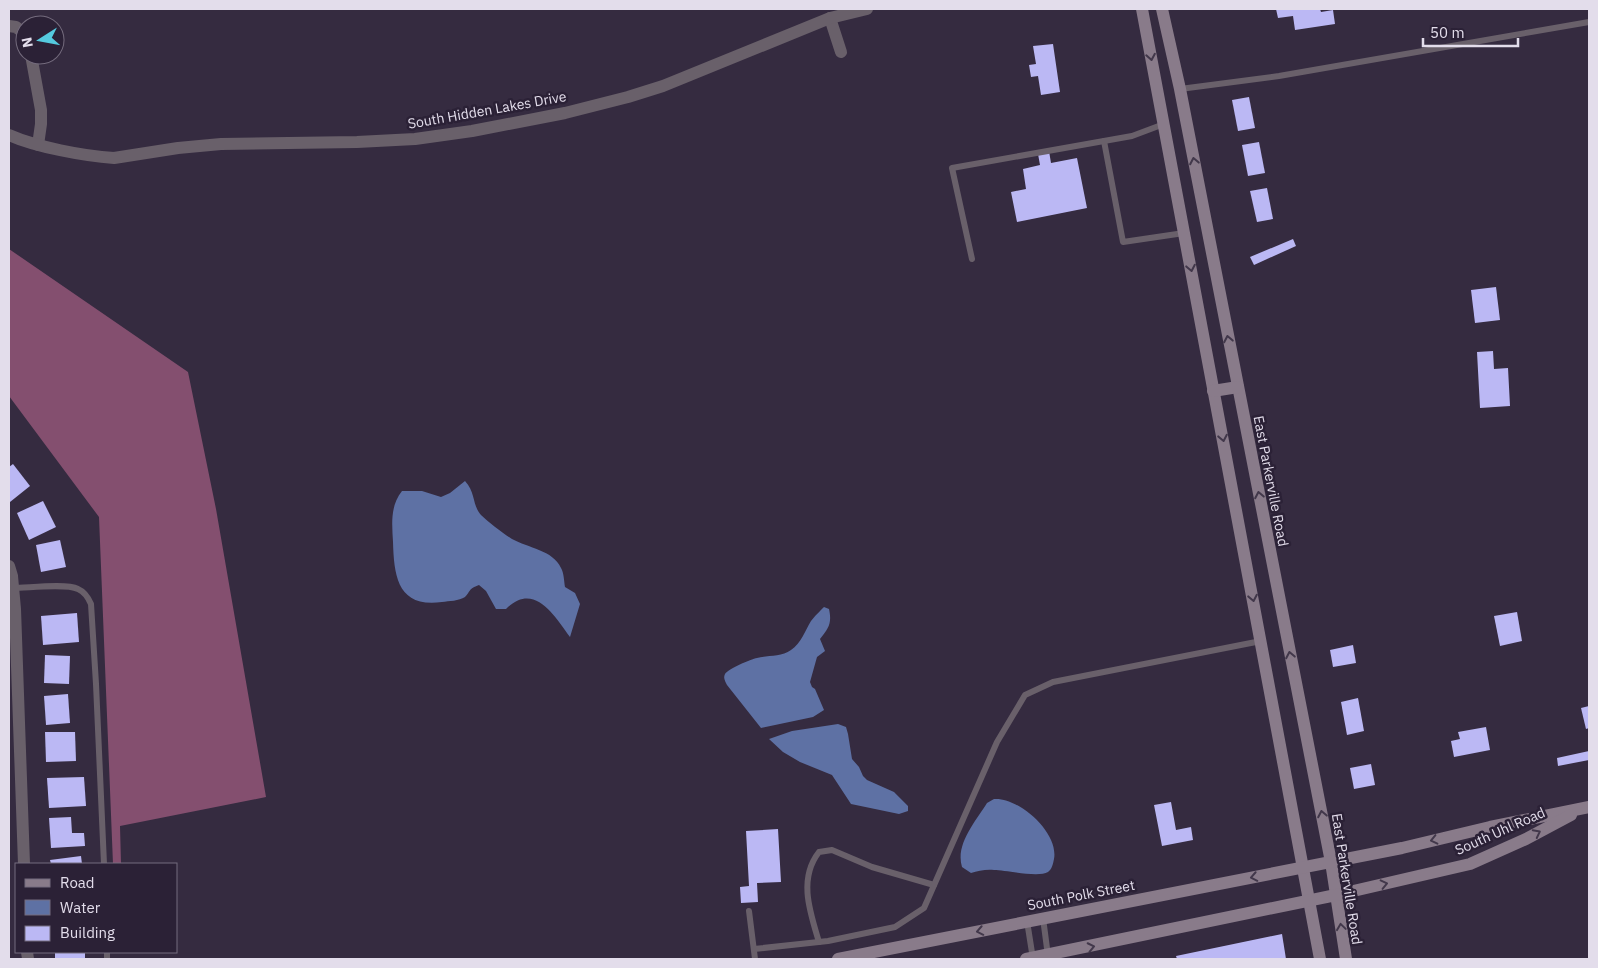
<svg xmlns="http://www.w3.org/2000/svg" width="1598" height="968" font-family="'IBM Plex Sans',sans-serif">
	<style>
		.forest { fill: #844f6f }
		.water { fill: #5e71a4 }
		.building { fill: #bbb8f4 }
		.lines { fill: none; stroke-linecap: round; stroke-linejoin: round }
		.service { stroke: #69606a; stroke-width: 6 }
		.minor { stroke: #69606a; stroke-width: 12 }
		.secondary { stroke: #897b8a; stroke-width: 12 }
		.oneway { stroke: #42384b }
		.labels { text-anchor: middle; stroke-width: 5; stroke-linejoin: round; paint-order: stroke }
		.street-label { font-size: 14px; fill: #e3ddeb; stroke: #2b2136 }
	</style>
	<rect width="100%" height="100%" fill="#352b40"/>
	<!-- forest -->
	<polygon class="forest" points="9,249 188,372 216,509 266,797 120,826 121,864 113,864 99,517 9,396"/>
	<!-- water -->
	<g class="water">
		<path d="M465,481C476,493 472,505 481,515C488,522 504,534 512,539C528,548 553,550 561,568C564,573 564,581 565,587L575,593L580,604L570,637C554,615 534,581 506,609H496L486,591L479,585C468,589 471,591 465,597C459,601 449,601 442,602C398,608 394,577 393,542C392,524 390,506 402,491H422L441,497L450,493Z"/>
		<path d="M824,607L829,609C832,623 829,628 820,639L825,651L817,657L810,682L812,687L815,689L824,710L813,717L761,728L727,685C725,681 723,678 725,674C728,669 751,659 757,658C768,655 781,657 791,650C801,643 805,631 811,621C814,617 820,611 824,607Z"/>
		<polygon points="838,724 846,727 848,734 852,759 859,767 863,776 867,780 894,792 908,806 908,811 899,814 851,804 832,775 800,762 783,752 769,739 792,731"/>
		<path d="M994,799C1019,797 1059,833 1054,859C1053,864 1052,869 1048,872C1038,878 1006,870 994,870C986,869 978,871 971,873L962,867C955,844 976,821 987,803Z"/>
	</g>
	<!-- building -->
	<g class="building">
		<polygon points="1276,9 1320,9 1321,12 1333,10 1335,24 1295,30 1293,16 1278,18"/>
		<polygon points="1053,44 1060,92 1041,95 1038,76 1031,77 1029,65 1036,64 1033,46"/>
		<polygon points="1249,97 1255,128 1238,131 1232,100"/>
		<polygon points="1259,142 1265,173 1248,176 1242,145"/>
		<polygon points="1049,151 1051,163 1077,158 1087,208 1017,222 1011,192 1026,189 1023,169 1040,165 1038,154"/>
		<polygon points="1267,188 1273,219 1257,222 1250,191"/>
		<polygon points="1293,239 1296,246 1254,265 1250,257"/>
		<polygon points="1496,287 1500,320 1475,323 1471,290"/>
		<polygon points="1493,351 1494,369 1508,368 1510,406 1480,408 1477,352"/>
		<polygon points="13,464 30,486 10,502 9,467"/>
		<polygon points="43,501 56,527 29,540 17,513"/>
		<polygon points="60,540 66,567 41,572 36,545"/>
		<polygon points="1517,612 1522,641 1500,646 1494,616"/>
		<polygon points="77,613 79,642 43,645 41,616"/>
		<polygon points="1353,645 1356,663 1333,667 1330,650"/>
		<polygon points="45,655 70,656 69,684 44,683"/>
		<polygon points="68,694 70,723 46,725 44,696"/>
		<polygon points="1358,698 1364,731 1347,735 1341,702"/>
		<polygon points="1589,706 1589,728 1586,729 1581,708"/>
		<polygon points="1486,727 1490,750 1454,757 1451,741 1460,739 1458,732"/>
		<polygon points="45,732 75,732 76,761 46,762"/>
		<polygon points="1589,751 1589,760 1558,766 1557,758"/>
		<polygon points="1371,764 1375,785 1354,789 1350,768"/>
		<polygon points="84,777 86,806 49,808 47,778"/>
		<polygon points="1171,802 1176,830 1191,827 1193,840 1162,846 1154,805"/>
		<polygon points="71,817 72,833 84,833 85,846 51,848 49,818"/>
		<polygon points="778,829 781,882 757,883 758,902 741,903 740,887 749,886 746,831"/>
		<polygon points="81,856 82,864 51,864 50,860"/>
		<polygon points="1282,934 1286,959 1177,959 1176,956"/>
		<rect x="55" y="952" width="30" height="7"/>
	</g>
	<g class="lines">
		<!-- service -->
		<g class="service">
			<polyline points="1180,89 1279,76 1589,22"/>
			<polyline points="1104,141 1123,242 1184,233"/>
			<polyline points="972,259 952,168 1132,136 1164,124"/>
			<path d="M13,588C28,588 66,583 78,589C85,592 88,597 91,604L96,684L104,864"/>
			<polyline points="749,911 755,959"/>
			<polyline points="1043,918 1048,956"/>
			<polyline points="1027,921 1033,959"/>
			<path d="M819,942C810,912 798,879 819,852L832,850L872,867L934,885"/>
			<polyline points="754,949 828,941 895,927 924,908 997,742 1025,695 1053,682 1261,641"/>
			<polyline points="107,952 107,959"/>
		</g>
		<!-- minor -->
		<g class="minor">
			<polyline points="830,18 841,52"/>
			<polyline points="9,26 16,27 25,34"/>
			<polyline points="31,55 41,110 41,124 38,145"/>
			<path d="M9,135C36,147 84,156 114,158L178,148L221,144L357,142L415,139L472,131L565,113L628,97L663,86L830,18L867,9"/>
			<polyline points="9,566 12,576 15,609 24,864"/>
			<polyline points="27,952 28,959"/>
		</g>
		<!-- secondary -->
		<g class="secondary">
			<polyline points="1142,9 1320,959"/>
			<polyline points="1162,9 1180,89 1331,862 1346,959"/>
			<polyline points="1213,391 1238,387"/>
			<polyline points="838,959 1402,848 1490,827 1589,807"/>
			<polyline points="1026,959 1336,895 1470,864 1526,839 1571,815"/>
		</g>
	</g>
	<!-- one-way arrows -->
	<defs><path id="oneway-chevron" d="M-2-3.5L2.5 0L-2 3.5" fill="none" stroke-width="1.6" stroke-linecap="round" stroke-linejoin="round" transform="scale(1.25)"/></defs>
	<g class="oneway">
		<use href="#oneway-chevron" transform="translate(1151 57) rotate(80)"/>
		<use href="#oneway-chevron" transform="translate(1194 161) rotate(-101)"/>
		<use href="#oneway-chevron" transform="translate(1191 268) rotate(79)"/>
		<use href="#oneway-chevron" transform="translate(1228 339) rotate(-101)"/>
		<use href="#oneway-chevron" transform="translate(1223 438) rotate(79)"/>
		<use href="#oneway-chevron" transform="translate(1259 495) rotate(-101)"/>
		<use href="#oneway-chevron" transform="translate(1253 598) rotate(79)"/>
		<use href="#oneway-chevron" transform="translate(1290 655) rotate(-101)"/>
		<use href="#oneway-chevron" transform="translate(1322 814) rotate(-101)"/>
		<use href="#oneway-chevron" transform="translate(1537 833) rotate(-27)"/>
		<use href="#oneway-chevron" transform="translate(1434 840) rotate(167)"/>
		<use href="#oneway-chevron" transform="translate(1254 877) rotate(169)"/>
		<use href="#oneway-chevron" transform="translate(1384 884) rotate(-13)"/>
		<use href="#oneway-chevron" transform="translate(1341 927) rotate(-98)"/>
		<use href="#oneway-chevron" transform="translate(980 931) rotate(169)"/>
		<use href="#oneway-chevron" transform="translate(1091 947) rotate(-12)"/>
	</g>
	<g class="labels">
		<!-- street labels -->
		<g class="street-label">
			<text transform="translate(487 110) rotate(-10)" y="5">South Hidden Lakes Drive</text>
			<text transform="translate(1271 481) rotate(79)" y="5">East Parkerville Road</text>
			<text transform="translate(1500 831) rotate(-24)" y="5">South Uhl Road</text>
			<text transform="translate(1347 879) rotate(81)" y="5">East Parkerville Road</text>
			<text transform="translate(1081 895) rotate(-11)" y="5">South Polk Street</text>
		</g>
	</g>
	<!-- border -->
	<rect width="1598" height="968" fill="none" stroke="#e3ddeb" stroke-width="20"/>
	<!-- legend -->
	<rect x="15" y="863" width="162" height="90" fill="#2b2136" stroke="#756c7e"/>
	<rect x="25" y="879" width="25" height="8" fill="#897b8a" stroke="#756c7e"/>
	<text x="60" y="888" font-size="15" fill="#e3ddeb">Road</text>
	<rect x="25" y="900" width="25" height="15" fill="#5e71a4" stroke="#756c7e"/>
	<text x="60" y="913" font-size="15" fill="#e3ddeb">Water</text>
	<rect x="25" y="926" width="25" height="15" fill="#bbb8f4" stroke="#756c7e"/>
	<text x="60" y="938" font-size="15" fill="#e3ddeb">Building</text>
	<!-- north arrow -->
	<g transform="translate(40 40) rotate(259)"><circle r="24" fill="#2b2136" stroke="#756c7e"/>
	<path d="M0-4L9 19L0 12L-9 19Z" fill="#55cadf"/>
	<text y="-8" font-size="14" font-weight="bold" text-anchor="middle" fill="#e3ddeb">N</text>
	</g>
	<!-- scale -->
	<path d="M1423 38v8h95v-8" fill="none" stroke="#e3ddeb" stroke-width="2.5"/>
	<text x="1430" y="38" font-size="15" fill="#e3ddeb" stroke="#2b2136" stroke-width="4" paint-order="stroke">50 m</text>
</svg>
